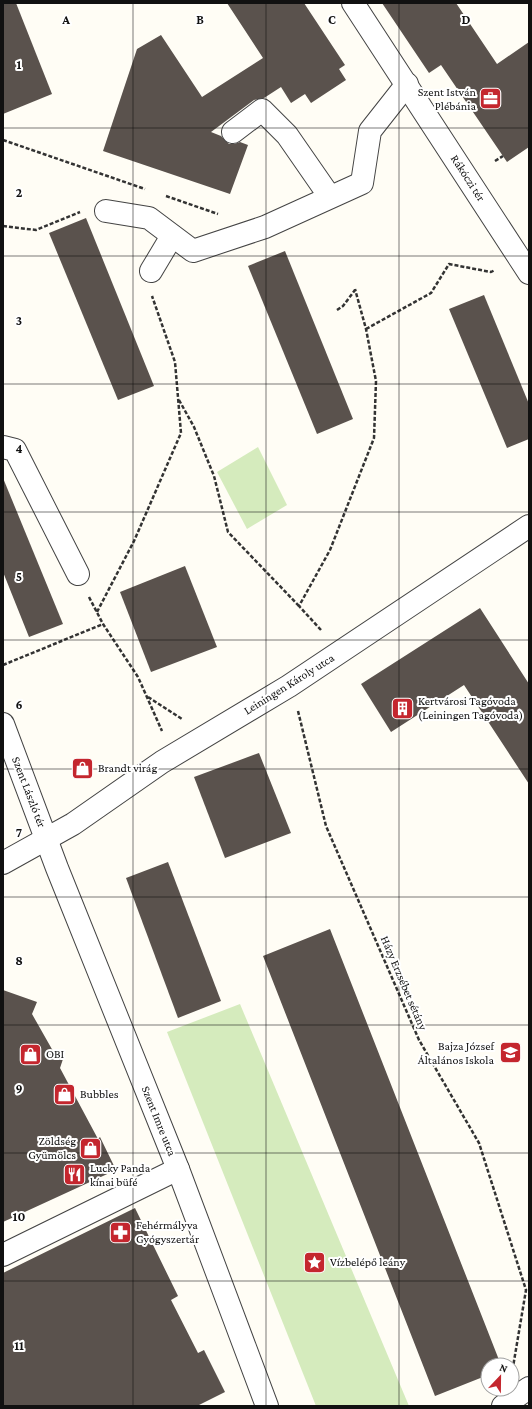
<svg xmlns="http://www.w3.org/2000/svg" width="532" height="1409" font-family="'Crimson Pro',serif">
	<style>
		.grass { fill: #d5ebbd }
		.building { fill: #5a524d }
		.lines { fill: none; stroke-linecap: round; stroke-linejoin: round }
		.minor-casing { stroke: #444; stroke-width: 24 }
		.path { stroke: #333; stroke-width: 2.5; stroke-dasharray: 4 2; stroke-linecap: butt }
		.minor { stroke: #fff; stroke-width: 22 }
		.grid { fill: none; stroke: #111; stroke-width: 1; stroke-opacity: 0.55 }
		.labels { text-anchor: middle; stroke-width: 4; stroke-linejoin: round; paint-order: stroke }
		.poi-label { font-size: 12px; fill: #111; stroke: #fff; text-anchor: start }
		.street-label { font-size: 12px; fill: #111; stroke: #fff }
		.grid-label { font-size: 13px; text-anchor: middle; font-weight: bold; fill: #111; stroke: #fff; stroke-width: 4; stroke-linejoin: round; paint-order: stroke }
	</style>
	<rect width="100%" height="100%" fill="#fffdf5"/>
	<!-- grass -->
	<g class="grass">
		<polygon points="258,447 287,505 247,529 217,472"/>
		<polygon points="240,1004 409,1406 316,1406 167,1032"/>
	</g>
	<!-- building -->
	<g class="building">
		<polygon points="3,3 16,3 52,94 3,114"/>
		<polygon points="227,3 304,3 345,65 339,69 346,80 311,103 305,94 291,103 281,87 264,98 254,100 211,132 221,136 229,144 234,144 240,142 248,145 230,194 103,151 137,49 161,35 202,97 263,58"/>
		<polygon points="382,3 456,3 497,64 529,42 529,147 507,162 441,65 429,73"/>
		<polygon points="86,218 154,386 118,400 49,233"/>
		<polygon points="285,251 353,419 317,434 248,266"/>
		<polygon points="484,295 529,404 529,439 507,448 449,309"/>
		<polygon points="3,478 63,624 29,637 3,572"/>
		<polygon points="185,566 217,647 151,672 120,592"/>
		<polygon points="480,608 529,684 529,784 464,685 391,732 361,684"/>
		<polygon points="259,753 291,833 225,858 194,777"/>
		<polygon points="168,862 221,1001 178,1018 126,878"/>
		<polygon points="330,929 501,1365 488,1365 488,1375 435,1396 263,956"/>
		<polygon points="3,990 37,1002 32,1014 53,1051 64,1056 60,1068 98,1139 100,1137 116,1170 3,1222"/>
		<polygon points="135,1208 178,1296 171,1300 198,1353 204,1350 225,1392 197,1406 3,1406 3,1273"/>
	</g>
	<g class="lines">
		<defs>
			<g id="minor">
				<polyline points="353,3 529,273"/>
				<polyline points="233,132 262,110 287,135 330,197"/>
				<polyline points="106,211 149,218 193,251 265,227 362,183 370,131 407,84"/>
				<polyline points="151,271 172,236"/>
				<polyline points="3,447 15,450 78,574"/>
				<polyline points="3,724 57,868 178,1169 267,1406"/>
				<polyline points="3,863 73,824 162,762 289,686 529,526"/>
				<polyline points="3,1255 178,1169"/>
				<polyline points="503,1406 529,1388"/>
			</g>
		</defs>
		<!-- minor casing -->
		<use href="#minor" class="minor-casing"/>
		<!-- path -->
		<g class="path">
			<polyline points="3,140 145,189"/>
			<polyline points="495,161 503,156"/>
			<polyline points="166,196 218,214"/>
			<polyline points="3,226 36,230 80,212"/>
			<polyline points="337,310 343,306 355,290"/>
			<polyline points="366,329 431,293 449,264 491,272 495,270"/>
			<polyline points="179,400 194,427 214,476 228,532 299,606"/>
			<polyline points="89,597 103,624 138,677 162,731"/>
			<polyline points="97,612 134,541 181,433 175,362 152,296"/>
			<polyline points="321,630 299,606 330,550 374,438 376,381 366,329 355,289"/>
			<polyline points="3,665 103,624"/>
			<polyline points="148,697 182,719"/>
			<polyline points="298,711 326,826 419,1040 479,1143 526,1290 513,1367"/>
		</g>
		<!-- minor -->
		<use href="#minor" class="minor"/>
	</g>
	<!-- grid -->
	<path class="grid" d="M133,3V1406M266,3V1406M399,3V1406M3,128H529M3,256H529M3,384H529M3,512H529M3,640H529M3,769H529M3,897H529M3,1025H529M3,1153H529M3,1281H529"/>
	<!-- icons -->
	<defs>
		<symbol id="office-square" viewBox="-11 -11 22 22"><rect x="-9" y="-9" width="18" height="18" rx="4" fill="#c4262e" stroke="#fff"/><path d="M-6-3h4V-5.5h4V-3h4V5H-6ZM-1-4.5V-3h2v-1.5ZM-6 0V1H6V0Z" fill="#fff"/></symbol>
		<symbol id="building-square" viewBox="-11 -11 22 22"><rect x="-9" y="-9" width="18" height="18" rx="4" fill="#c4262e" stroke="#fff"/><path d="M-4-6H4V6H1V3H-1V6H-4ZM-2.5-4.3h1.7v1.8h-1.7ZM.8-4.3h1.7v1.8H.8ZM-2.5-1h1.7V.8h-1.7ZM.8-1h1.7V.8H.8Z" fill="#fff"/></symbol>
		<symbol id="shop-square" viewBox="-11 -11 22 22"><rect x="-9" y="-9" width="18" height="18" rx="4" fill="#c4262e" stroke="#fff"/><path d="M-5-2.5h2.3a2.7 3.5 0 0 1 5.4 0H5L5.5 6h-11ZM-1.5-2.5h3a1.5 2.3 0 0 0-3 0Z" fill="#fff"/></symbol>
		<symbol id="school-square" viewBox="-11 -11 22 22"><rect x="-9" y="-9" width="18" height="18" rx="4" fill="#c4262e" stroke="#fff"/><path d="M0-5L7-2L0 1L-7-2ZM-4 1L0 2.5L4 1V4Q0 6-4 4Z" fill="#fff"/></symbol>
		<symbol id="restaurant-square" viewBox="-11 -11 22 22"><rect x="-9" y="-9" width="18" height="18" rx="4" fill="#c4262e" stroke="#fff"/><path d="M-5-6h1v4h1v-4h1v4h1v-4h1v5L-1.5 .5V6h-2V.5L-5-1ZM5-6V6H3V1.5H1.5Q1.5-4 5-6Z" fill="#fff"/></symbol>
		<symbol id="pharmacy-square" viewBox="-11 -11 22 22"><rect x="-9" y="-9" width="18" height="18" rx="4" fill="#c4262e" stroke="#fff"/><path d="M-2-6h4v4h4v4h-4v4h-4v-4h-4v-4h4Z" fill="#fff"/></symbol>
		<symbol id="sight-square" viewBox="-11 -11 22 22"><rect x="-9" y="-9" width="18" height="18" rx="4" fill="#c4262e" stroke="#fff"/><path d="M0-6L1.8-2.2L6-1.7L2.9 1.2L3.7 5.4L0 3.3L-3.7 5.4L-2.9 1.2L-6-1.7L-1.8-2.2Z" fill="#fff"/></symbol>
	</defs>
	<g fill-rule="evenodd">
		<use href="#office-square" x="478" y="86" width="25" height="25"/>
		<use href="#building-square" x="390" y="696" width="25" height="25"/>
		<use href="#shop-square" x="70" y="756" width="25" height="25"/>
		<use href="#school-square" x="498" y="1040" width="25" height="25"/>
		<use href="#shop-square" x="18" y="1042" width="25" height="25"/>
		<use href="#shop-square" x="52" y="1082" width="25" height="25"/>
		<use href="#shop-square" x="78" y="1136" width="25" height="25"/>
		<use href="#restaurant-square" x="62" y="1162" width="25" height="25"/>
		<use href="#pharmacy-square" x="108" y="1220" width="25" height="25"/>
		<use href="#sight-square" x="302" y="1250" width="25" height="25"/>
	</g>
	<g class="labels">
		<!-- poi labels -->
		<g class="poi-label">
			<text x="476" y="96" text-anchor="end">Szent István<tspan x="476" dy="14">Plébánia</tspan></text>
			<text x="418" y="705">Kertvárosi Tagóvoda<tspan x="418" dy="14">(Leiningen Tagóvoda)</tspan></text>
			<text x="98" y="772">Brandt virág</text>
			<text x="494" y="1050" text-anchor="end">Bajza József<tspan x="494" dy="14">Általános Iskola</tspan></text>
			<text x="46" y="1058">OBI</text>
			<text x="80" y="1098">Bubbles</text>
			<text x="76" y="1145" text-anchor="end">Zöldség<tspan x="76" dy="14">Gyümölcs</tspan></text>
			<text x="90" y="1172">Lucky Panda<tspan x="90" dy="14">kínai büfé</tspan></text>
			<text x="136" y="1229">Fehérmályva<tspan x="136" dy="14">Gyógyszertár</tspan></text>
			<text x="330" y="1266">Vízbelépő leány</text>
		</g>
		<!-- street labels -->
		<g class="street-label">
			<text transform="translate(468 178) rotate(57)" y="4">Rákóczi tér</text>
			<text transform="translate(289 684) rotate(-32)" y="4">Leiningen Károly utca</text>
			<text transform="translate(29 792) rotate(69)" y="4">Szent László tér</text>
			<text transform="translate(404 983) rotate(67)" y="4">Házy Erzsébet sétány</text>
			<text transform="translate(159 1121) rotate(68)" y="4">Szent Imre utca</text>
		</g>
	</g>
	<g class="grid-label">
		<text x="66" y="24">A</text>
		<text x="200" y="24">B</text>
		<text x="332" y="24">C</text>
		<text x="466" y="24">D</text>
		<text x="19" y="69">1</text>
		<text x="19" y="197">2</text>
		<text x="19" y="325">3</text>
		<text x="19" y="453">4</text>
		<text x="19" y="581">5</text>
		<text x="19" y="709">6</text>
		<text x="19" y="837">7</text>
		<text x="19" y="965">8</text>
		<text x="19" y="1093">9</text>
		<text x="19" y="1221">10</text>
		<text x="19" y="1350">11</text>
	</g>
	<!-- border -->
	<rect width="532" height="1409" fill="none" stroke="#111111" stroke-width="8"/>
	<!-- north arrow -->
	<g transform="translate(500 1377) rotate(22)"><circle r="19" fill="#ffffff" stroke="#a0a0a0"/>
	<path d="M0-3L7 15L0 10L-7 15Z" fill="#c4262e"/>
	<text y="-6" font-size="11" font-weight="bold" text-anchor="middle" fill="#111111">N</text>
	</g>
</svg>
